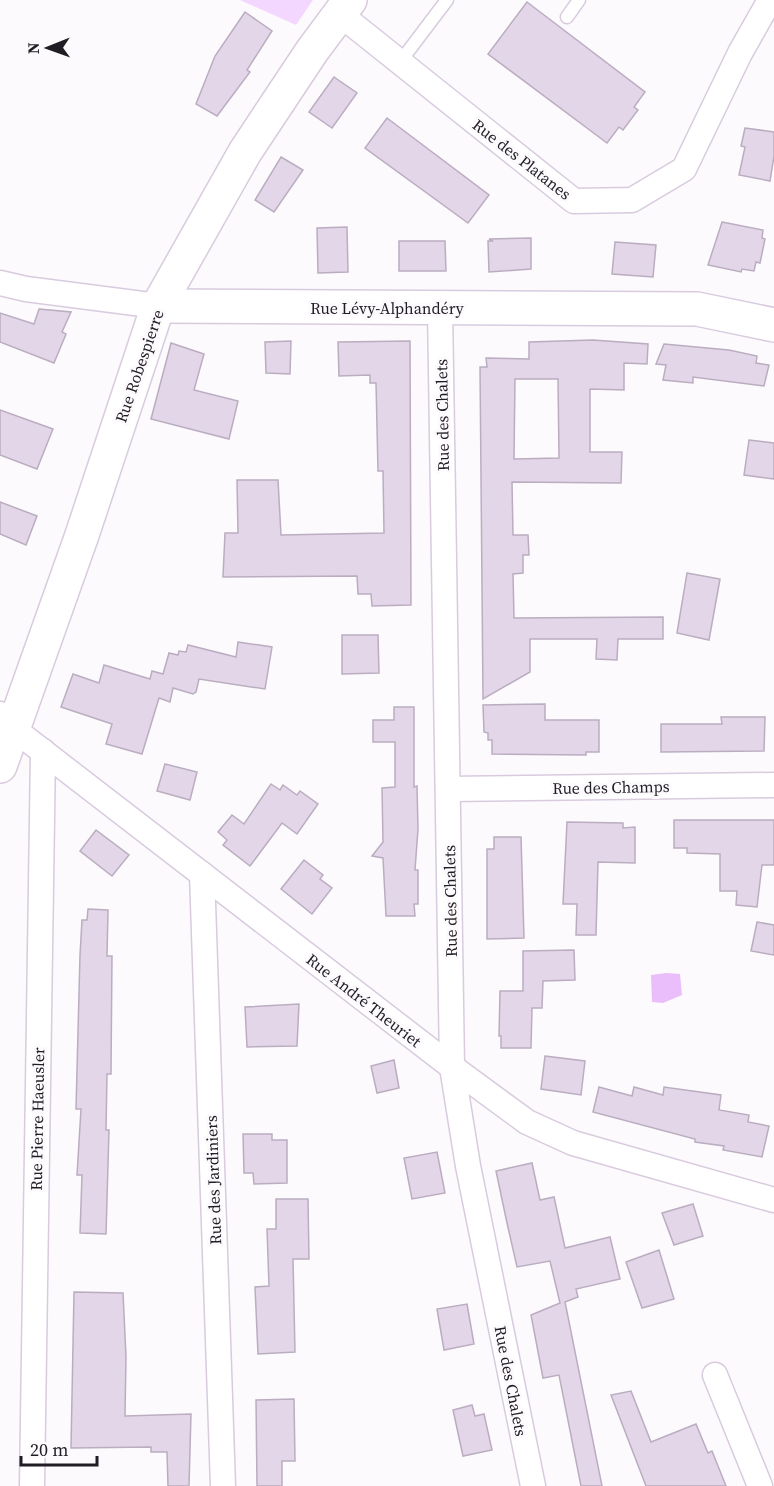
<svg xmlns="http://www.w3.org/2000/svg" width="774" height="1486" font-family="'Source Serif 4',serif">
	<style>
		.green { fill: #f3d7fe }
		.water { fill: #e9befb }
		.building { fill: #e3d6e9; stroke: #baadc0; stroke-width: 1.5; fill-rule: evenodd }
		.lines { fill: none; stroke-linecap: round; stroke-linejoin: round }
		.lane-casing { stroke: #d8cbde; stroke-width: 15 }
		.street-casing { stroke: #d8cbde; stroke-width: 27 }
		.secondary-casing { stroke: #d8cbde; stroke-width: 36 }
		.lane { stroke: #fff; stroke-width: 12 }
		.street { stroke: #fff; stroke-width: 24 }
		.secondary { stroke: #fff; stroke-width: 33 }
		.labels { text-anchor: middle; stroke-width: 6; stroke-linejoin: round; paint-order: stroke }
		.street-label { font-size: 16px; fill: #211d24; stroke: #fdfafe }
	</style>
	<rect width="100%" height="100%" fill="#fdfafe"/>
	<!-- green -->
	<polygon class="green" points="240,0 313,0 296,25"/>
	<!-- water -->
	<polygon class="water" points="666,973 680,974 682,995 663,1003 652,1002 651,975"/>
	<!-- building -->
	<g class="building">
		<polygon points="527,2 645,92 634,107 638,110 623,130 619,127 607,143 488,54"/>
		<polygon points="245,12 272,31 247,70 250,72 217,116 196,104 215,56"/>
		<polygon points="334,77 357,93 332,128 309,112"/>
		<polygon points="387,118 489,195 468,223 365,148"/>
		<polygon points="745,128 774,132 774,156 770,181 739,175 745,147 741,146"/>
		<polygon points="281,157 303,170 274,212 255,200"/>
		<polygon points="722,222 763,230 762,238 765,239 760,263 756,262 754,271 742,269 741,272 708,265"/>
		<polygon points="347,227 348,272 318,273 317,228"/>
		<polygon points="531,238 531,269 489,272 488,241 493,241 489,239"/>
		<polygon points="399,241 445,241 446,271 399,271"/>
		<polygon points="615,242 656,245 653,277 612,274"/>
		<polygon points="39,309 71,312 62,332 66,334 54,363 0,342 0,313 34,324"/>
		<path d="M593,340L648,344L647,364L624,363V390L590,389V452H622L621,483L512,482L513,535H528L529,555H523V573L513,574L514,618L663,617V639H618L617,660L596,659L597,639H530V672L483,699L480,367H487L486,358L529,359V342ZM515,379H558L559,458L514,459Z"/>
		<polygon points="291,341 290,374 266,373 265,342"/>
		<polygon points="410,341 411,605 372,606 371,594 358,594 357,576 223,577 225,533 238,533 237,480 278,480 281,535 384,533 383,471 378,471 376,383 370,383 370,375 339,376 338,342"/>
		<polygon points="171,343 204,354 194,390 238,401 229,439 151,419"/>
		<polygon points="664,344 729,350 757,356 756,363 769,365 764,386 693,377 693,383 663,380 666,365 656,364"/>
		<polygon points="0,410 53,429 37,469 0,455"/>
		<polygon points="749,440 774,443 774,479 744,475"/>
		<polygon points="0,502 37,516 26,545 0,534"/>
		<polygon points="687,573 720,579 709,640 677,633"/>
		<polygon points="342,635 378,635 379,673 342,674"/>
		<polygon points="238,642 272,647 265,689 199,679 196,692 193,694 173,688 170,702 159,698 142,754 106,744 112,724 61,707 73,674 99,683 104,665 150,679 152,671 163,674 169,653 178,655 179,651 186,652 188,645 236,657"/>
		<polygon points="545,704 545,720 599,720 599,752 586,752 586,755 492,754 492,740 488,740 488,733 484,732 483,705"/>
		<polygon points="394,707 414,707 414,787 417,786 418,829 415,870 418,870 418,904 414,904 415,916 386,916 383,858 372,856 383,842 382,788 395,787 395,742 373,742 373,720 394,720"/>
		<polygon points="721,717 765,717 764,751 661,752 661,724 722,724"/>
		<polygon points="165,764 197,772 190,800 157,791"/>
		<polygon points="271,784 280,790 283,785 297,795 300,791 318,804 297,834 282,823 250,866 223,845 227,840 218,832 232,815 244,824"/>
		<polygon points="674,820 774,820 774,865 762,865 757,907 736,905 737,891 720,891 720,854 687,853 687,848 674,848"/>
		<polygon points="567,822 623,823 623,828 635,827 635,863 598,862 596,935 576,935 577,904 563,904"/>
		<polygon points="96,830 129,855 112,876 80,851"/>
		<polygon points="494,837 521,837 524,938 487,939 487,849 494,849"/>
		<polygon points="304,860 323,875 320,879 332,888 312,914 281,889"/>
		<polygon points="88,909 108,910 107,956 112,956 111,1074 107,1074 106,1130 109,1130 106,1234 80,1233 82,1175 77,1175 81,1109 76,1109 80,955 82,920 87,920"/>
		<polygon points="757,922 774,925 774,955 751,951"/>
		<polygon points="574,950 575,980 543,981 542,1008 532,1008 531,1048 501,1048 501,1036 499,1036 500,991 523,991 523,951"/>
		<polygon points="299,1004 297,1046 247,1047 245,1007"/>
		<polygon points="545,1056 585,1061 581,1095 541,1089"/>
		<polygon points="394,1060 399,1088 377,1093 371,1066"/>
		<polygon points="599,1087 632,1096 634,1087 663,1095 664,1087 721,1095 719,1110 749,1115 748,1122 769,1126 762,1157 723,1150 724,1146 695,1142 695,1139 593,1112"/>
		<polygon points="243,1134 272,1134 272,1140 287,1140 287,1183 254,1184 253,1173 244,1173"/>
		<polygon points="437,1152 445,1193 412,1199 404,1158"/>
		<polygon points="532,1163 540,1200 554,1197 565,1248 610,1237 620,1279 576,1289 578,1297 565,1302 602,1486 581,1486 559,1375 543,1378 531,1315 560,1303 550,1261 517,1267 507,1223 496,1171"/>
		<polygon points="276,1199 308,1199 309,1259 293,1259 295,1352 258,1354 255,1287 269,1286 267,1229 276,1229"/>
		<polygon points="693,1204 703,1236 674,1245 662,1213"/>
		<polygon points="659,1250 674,1299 642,1308 626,1262"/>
		<polygon points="74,1292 123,1293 126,1357 125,1416 191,1414 189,1486 168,1486 167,1452 151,1452 151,1447 71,1448"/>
		<polygon points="467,1304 474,1344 444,1350 437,1309"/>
		<polygon points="631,1391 651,1442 696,1424 708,1453 712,1451 726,1486 646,1486 611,1395"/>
		<polygon points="294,1399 295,1461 282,1461 282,1486 257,1486 256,1400"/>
		<polygon points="472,1405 475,1416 484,1414 492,1450 463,1456 453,1410"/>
	</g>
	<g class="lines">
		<defs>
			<g id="lane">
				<polyline points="567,17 579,0"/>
				<polyline points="400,62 447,0"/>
			</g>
			<g id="street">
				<polyline points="341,15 574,201 632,200 684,169 740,53 770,0"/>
				<polyline points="0,283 26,289 158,306"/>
				<polyline points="440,308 452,1067 468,1166 533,1486"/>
				<polyline points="0,714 15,730 452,1067 527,1122 573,1143 774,1200"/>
				<polyline points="448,789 774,785"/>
				<polyline points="202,874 223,1486"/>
				<polyline points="715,1375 760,1486"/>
				<polyline points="32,1486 43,751"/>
			</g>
			<g id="secondary">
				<polyline points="158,306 697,309 774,325"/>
				<polyline points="0,766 82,535 158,306 245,152 312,51 350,0"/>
			</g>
		</defs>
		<!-- lane casing -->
		<use href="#lane" class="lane-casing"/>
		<!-- street casing -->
		<use href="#street" class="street-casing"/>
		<!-- secondary casing -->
		<use href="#secondary" class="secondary-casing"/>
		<!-- lane -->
		<use href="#lane" class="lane"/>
		<!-- street -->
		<use href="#street" class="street"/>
		<!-- secondary -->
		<use href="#secondary" class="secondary"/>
	</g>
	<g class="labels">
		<!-- street labels -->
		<g class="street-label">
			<text transform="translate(522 159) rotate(38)" y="6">Rue des Platanes</text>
			<text x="387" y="314">Rue Lévy-Alphandéry</text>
			<text transform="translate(139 366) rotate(-71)" y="6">Rue Robespierre</text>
			<text transform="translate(442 415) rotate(-91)" y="6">Rue des Chalets</text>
			<text transform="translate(611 787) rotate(-1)" y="6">Rue des Champs</text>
			<text transform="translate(450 901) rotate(-91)" y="6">Rue des Chalets</text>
			<text transform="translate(364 1000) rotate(38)" y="6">Rue André Theuriet</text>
			<text transform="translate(37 1119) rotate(-89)" y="6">Rue Pierre Haeusler</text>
			<text transform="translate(213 1180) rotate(-92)" y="6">Rue des Jardiniers</text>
			<text transform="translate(511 1381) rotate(79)" y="6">Rue des Chalets</text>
		</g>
	</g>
	<!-- north arrow -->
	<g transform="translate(48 48) rotate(269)" stroke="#fdfafe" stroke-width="4.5" paint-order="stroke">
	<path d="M0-4.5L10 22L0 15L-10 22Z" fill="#211d24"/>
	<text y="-9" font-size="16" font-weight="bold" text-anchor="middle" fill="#211d24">N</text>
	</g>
	<!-- scale -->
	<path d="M21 1456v9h76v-9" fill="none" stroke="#211d24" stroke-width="3"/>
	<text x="30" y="1456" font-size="18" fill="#211d24" stroke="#fdfafe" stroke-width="4.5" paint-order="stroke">20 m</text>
</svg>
